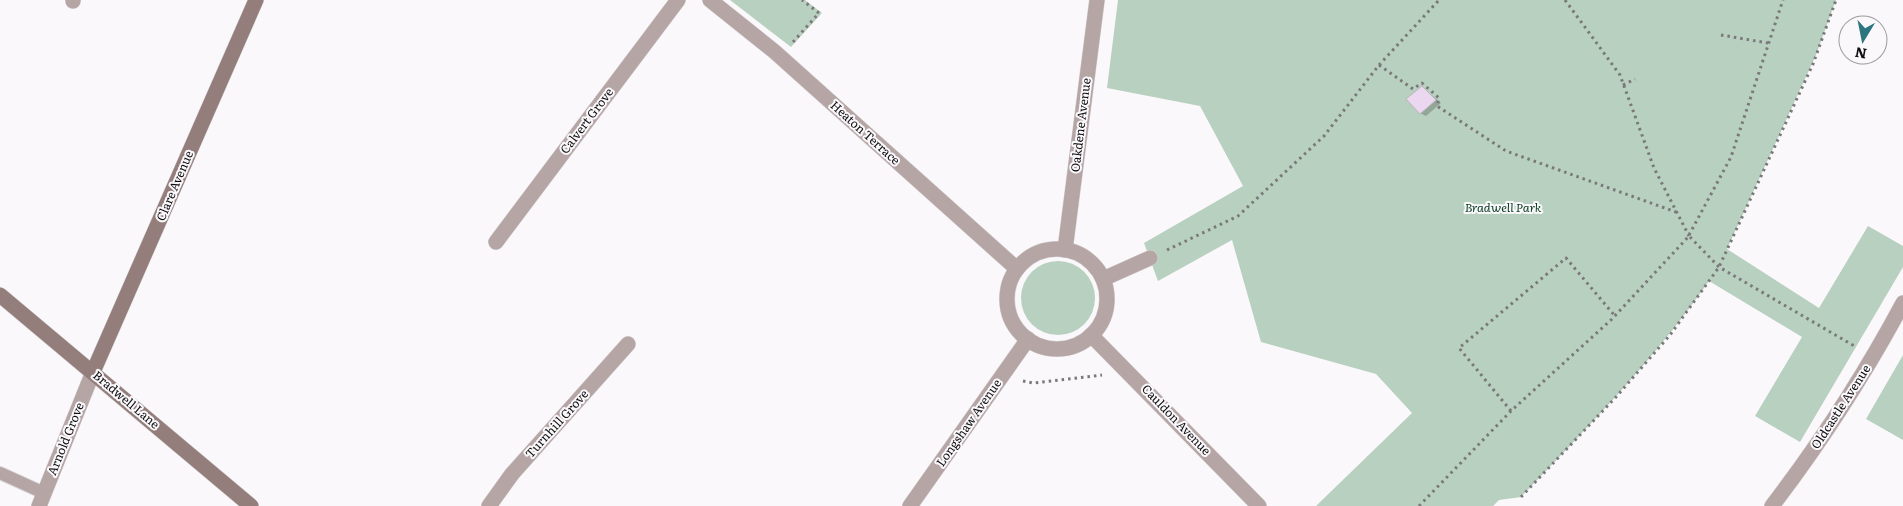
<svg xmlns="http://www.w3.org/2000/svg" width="1903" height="506" font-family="Literata,serif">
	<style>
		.green { fill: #b8d0bf }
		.shadow { fill: #0003 }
		.building { fill: #ecd7f1; stroke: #b9b7ba }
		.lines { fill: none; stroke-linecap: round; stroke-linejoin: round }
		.lane-casing { stroke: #d5d3d5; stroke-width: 14 }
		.street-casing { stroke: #d5d3d5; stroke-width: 16 }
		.secondary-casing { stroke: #d5d3d5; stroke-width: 16 }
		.path { stroke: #7a787a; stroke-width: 3; stroke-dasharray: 2.5 4; stroke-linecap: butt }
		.lane { stroke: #b5a6a5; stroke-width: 12 }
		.street { stroke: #b5a6a5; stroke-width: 15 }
		.secondary { stroke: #947e7c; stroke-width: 15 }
		.labels { text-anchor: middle; stroke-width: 4; stroke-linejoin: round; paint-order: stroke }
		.street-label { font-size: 12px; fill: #0f0e0f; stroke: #fbf8fb }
		.park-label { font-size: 12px; font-style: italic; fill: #063a20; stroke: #fbf8fb }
	</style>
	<rect width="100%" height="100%" fill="#fbf8fb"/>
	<!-- green -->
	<g class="green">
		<polygon points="730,0 805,0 822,13 791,47"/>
		<path d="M1118,0H1836L1816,55L1727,249L1819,308L1868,226L1903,246V267L1800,442L1755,416L1802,337L1709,281C1654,360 1587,428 1521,497L1499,500L1493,506H1316L1412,413L1376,374L1261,342L1232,240L1158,281L1144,243L1243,186L1200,106L1107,88Z"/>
		<circle cx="1058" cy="298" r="37"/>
		<polygon points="1903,355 1903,440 1866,419"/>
	</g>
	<!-- shadow -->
	<polygon class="shadow" points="1422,87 1441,103 1426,116 1420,113"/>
	<!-- building -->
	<polygon class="building" points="1422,86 1436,100 1420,114 1406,99"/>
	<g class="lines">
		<defs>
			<polyline id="lane" points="0,473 44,493"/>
			<g id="street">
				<polyline points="710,0 775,52 1017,269"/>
				<polyline points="73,1 73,0"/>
				<polyline points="496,242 678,0"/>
				<circle cx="1057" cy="299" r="50"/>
				<polyline points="1065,250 1097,0"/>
				<polyline points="1103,279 1150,258"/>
				<polyline points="1091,335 1259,506"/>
				<polyline points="39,506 93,372"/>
				<polyline points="489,506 512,474 628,344"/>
				<polyline points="910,506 1028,339"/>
				<path d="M1772,506C1821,442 1865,374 1903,303"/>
			</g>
			<g id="secondary">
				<polyline points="0,295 251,506"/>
				<polyline points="93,372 256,0"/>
			</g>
		</defs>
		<!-- lane casing -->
		<use href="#lane" class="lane-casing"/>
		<!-- street casing -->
		<use href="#street" class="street-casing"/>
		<!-- secondary casing -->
		<use href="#secondary" class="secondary-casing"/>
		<!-- path -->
		<g class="path">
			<polyline points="1565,0 1620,75 1654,168 1689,236"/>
			<polyline points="1721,35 1768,43"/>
			<polyline points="793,42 819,13 802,0"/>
			<polyline points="1379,65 1413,89 1422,83 1439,98 1437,106 1506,151 1676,212"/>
			<polyline points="1623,85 1635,79"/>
			<polyline points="1689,235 1731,157 1783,0"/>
			<polyline points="1167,250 1238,216 1324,136 1379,65 1439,0"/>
			<polyline points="1023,381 1033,383 1102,375"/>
			<polyline points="1511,411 1459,348 1566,258 1615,316"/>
			<polyline points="1521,497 1616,397 1670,335 1719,267 1813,64 1836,0"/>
			<polyline points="1419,506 1511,411 1612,319 1689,236 1719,267 1856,347"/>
		</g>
		<!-- lane -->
		<use href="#lane" class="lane"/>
		<!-- street -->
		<use href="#street" class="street"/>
		<!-- secondary -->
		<use href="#secondary" class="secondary"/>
	</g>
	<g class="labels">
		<!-- street labels -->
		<g class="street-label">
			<text transform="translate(587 121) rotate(-53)" y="4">Calvert Grove</text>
			<text transform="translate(1081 125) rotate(-83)" y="4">Oakdene Avenue</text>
			<text transform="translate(865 133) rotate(42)" y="4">Heaton Terrace</text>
			<text transform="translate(175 186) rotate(-67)" y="4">Clare Avenue</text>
			<text transform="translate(126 400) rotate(40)" y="4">Bradwell Lane</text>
			<text transform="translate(1841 407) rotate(-57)" y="4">Oldcastle Avenue</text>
			<text transform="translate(1176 420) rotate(46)" y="4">Cauldon Avenue</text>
			<text transform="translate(969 423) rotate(-55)" y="4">Longshaw Avenue</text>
			<text transform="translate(557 424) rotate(-48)" y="4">Turnhill Grove</text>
			<text transform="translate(66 439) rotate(-68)" y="4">Arnold Grove</text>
		</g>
		<!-- park labels -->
		<g class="park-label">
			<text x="1503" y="212">Bradwell Park</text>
		</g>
	</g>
	<!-- north arrow -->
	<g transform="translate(1863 40) rotate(190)"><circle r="24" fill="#fbf8fb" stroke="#9d9a9d"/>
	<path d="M0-4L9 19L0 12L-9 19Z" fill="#2d757f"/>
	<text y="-8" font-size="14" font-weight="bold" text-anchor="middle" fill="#0f0e0f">N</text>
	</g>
</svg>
